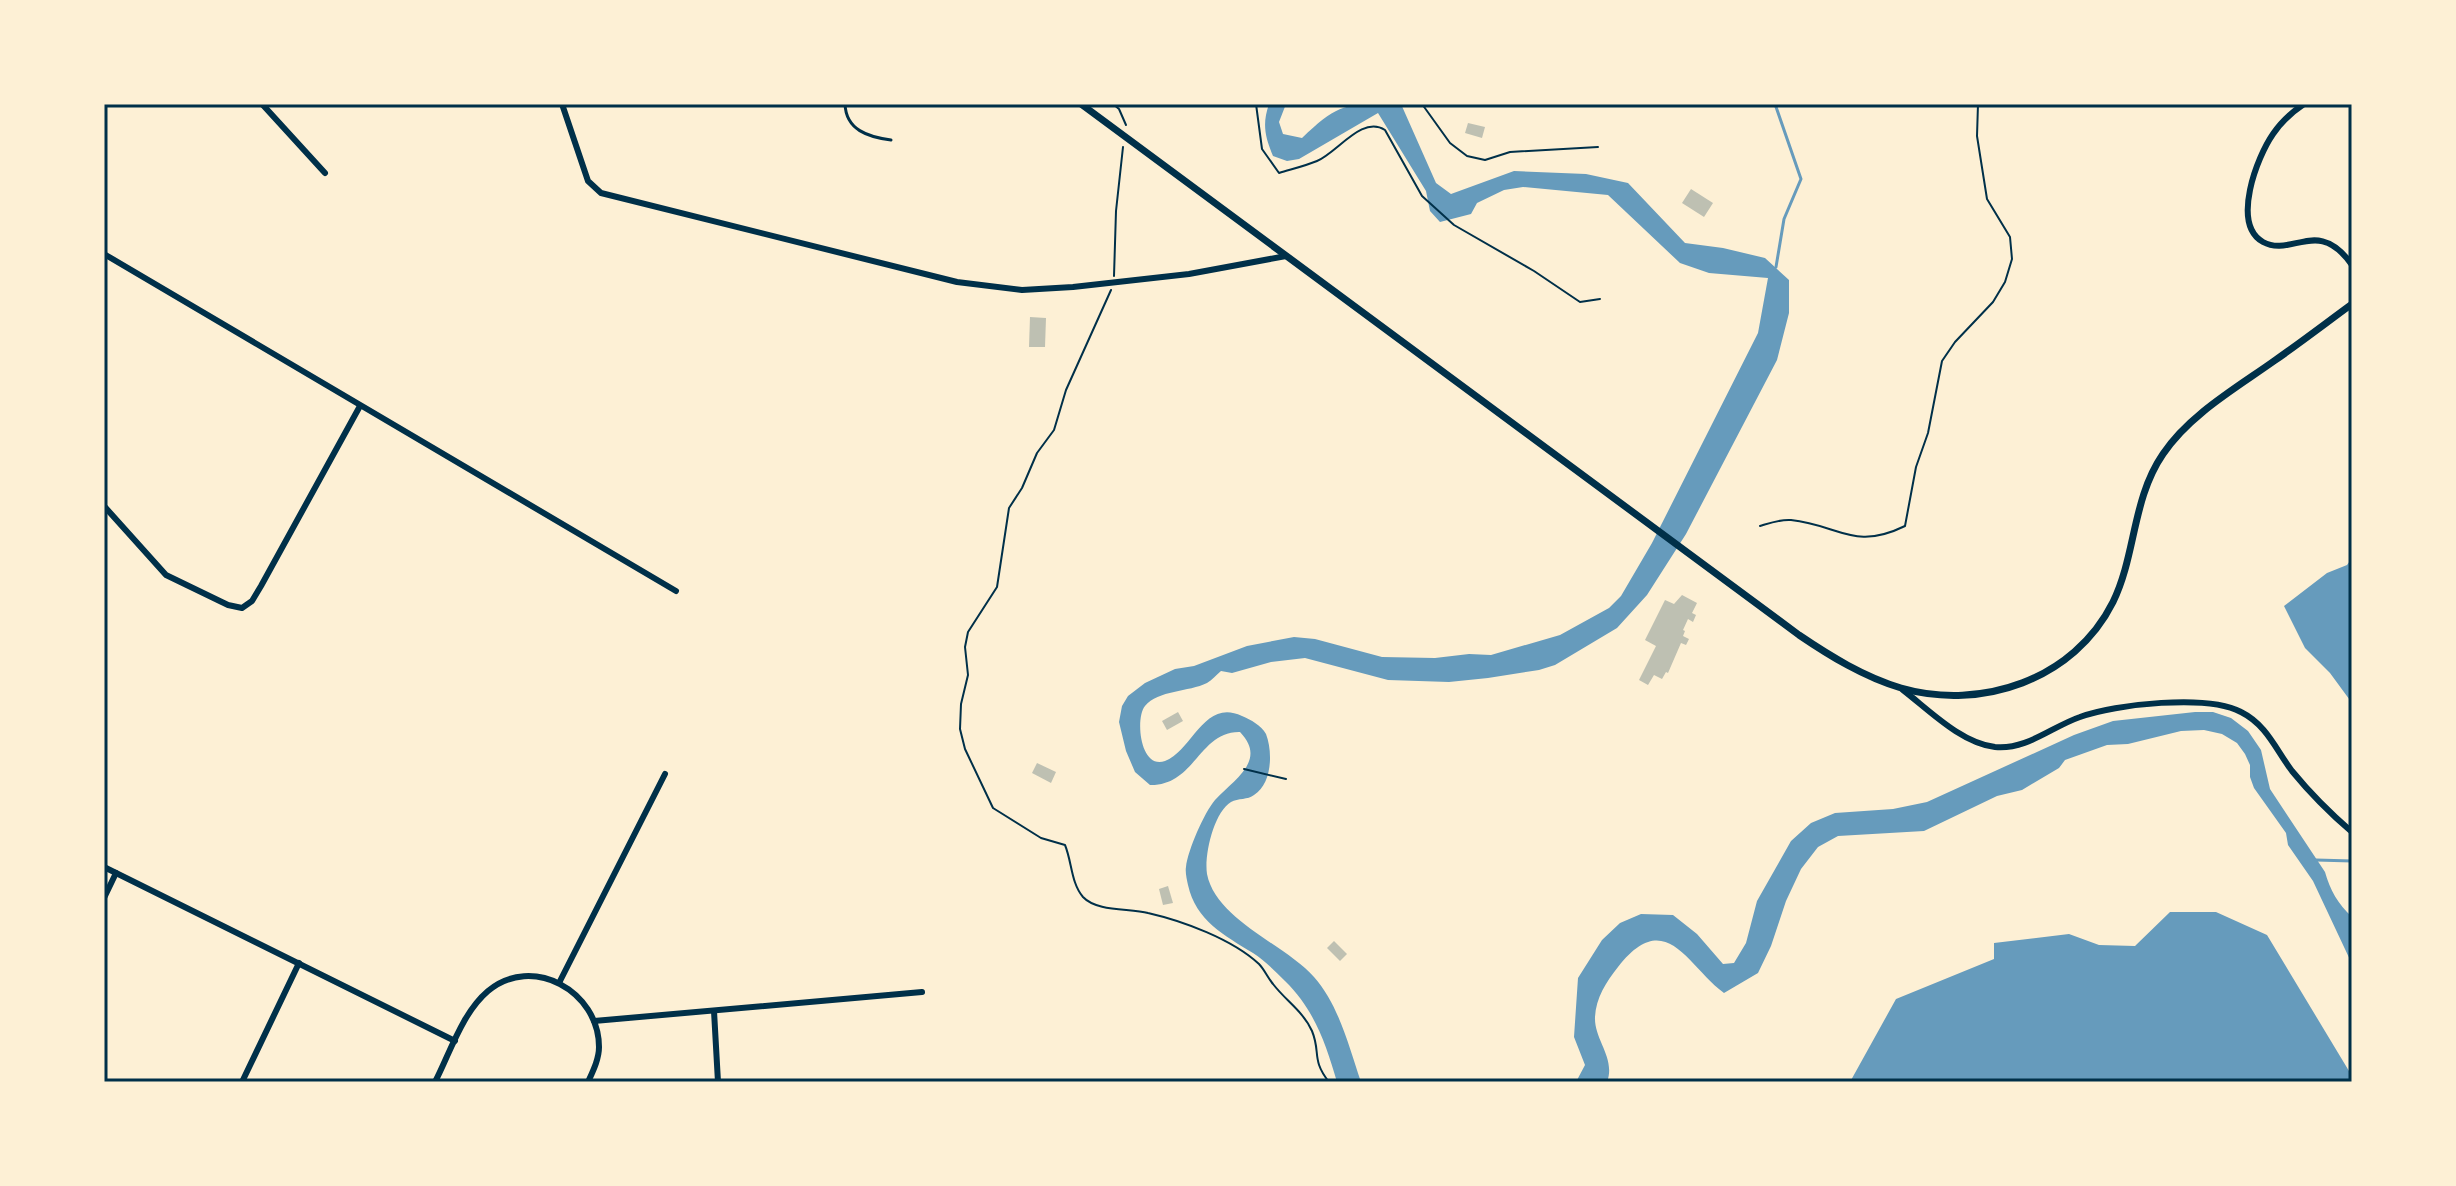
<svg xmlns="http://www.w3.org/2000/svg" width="2456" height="1186" font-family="'Roboto Condensed',sans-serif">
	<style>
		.water { fill: #669bbc }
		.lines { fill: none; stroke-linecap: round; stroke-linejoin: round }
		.stream { stroke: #669bbc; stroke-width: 3 }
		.building { fill: #bec0b2 }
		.path { stroke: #003049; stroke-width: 2 }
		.service { stroke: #003049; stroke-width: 3 }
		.minor { stroke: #003049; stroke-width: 6 }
		.tertiary { stroke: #003049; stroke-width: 7 }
		.neatline { fill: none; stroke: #003049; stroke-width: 3 }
	</style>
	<rect width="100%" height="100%" fill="#fdf0d5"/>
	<!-- water -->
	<g class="water">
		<path d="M1269,104H1286L1279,122L1283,134L1302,138C1341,100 1349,104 1401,104L1436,183L1451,194L1514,171L1586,174L1628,183L1685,243L1723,248L1765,258L1789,280V313L1777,360L1686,534L1647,595L1617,628L1555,665L1539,670L1488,678L1449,682L1388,680L1305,658L1271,662L1232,673L1221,671C1216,675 1212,680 1207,683C1189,692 1158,690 1145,706C1135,718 1140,770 1165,761C1193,750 1204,698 1242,716C1251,720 1261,725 1266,734C1273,752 1272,784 1254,795C1248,800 1238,798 1231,802C1214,812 1204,855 1207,874C1216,920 1286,945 1314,977C1339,1005 1349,1047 1361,1082H1337C1326,1044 1314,1009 1285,981C1275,971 1264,960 1253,953C1224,935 1196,921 1188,885C1187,880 1185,872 1186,867C1188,850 1204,813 1215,800C1233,780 1268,761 1240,732C1199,731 1195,786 1150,785L1135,772L1126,751L1119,722L1122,706L1128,696L1145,683L1175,669L1194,666L1247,646L1294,637L1315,639L1382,657L1435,658L1469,654L1491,655L1560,635L1609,608L1621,596L1652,543L1758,333L1768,278L1709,273L1680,263L1608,195L1523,187L1504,190L1477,203L1471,214L1440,222L1430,211L1426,191L1378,113L1299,159L1287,161L1273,156C1265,137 1262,124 1269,104Z"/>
		<polygon points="2352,558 2352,703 2330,673 2305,648 2284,606 2327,573 2347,565"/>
		<path d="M2195,712H2213L2231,718L2248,731L2261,750L2270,789L2325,872C2330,890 2338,904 2352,917V964L2313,881L2288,845L2286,833L2254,788L2250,777V765L2245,754L2237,743L2222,734L2204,730L2181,731L2128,744L2107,745L2065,760L2059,768L2022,790L1997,796L1924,831L1838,836L1818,847L1801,869L1786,901L1771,946L1758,973L1724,993C1687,966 1666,906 1618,967C1606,982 1596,998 1595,1017C1594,1040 1616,1058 1607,1082H1576L1585,1065L1574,1037L1578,978L1602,940L1620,923L1641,914L1673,915L1697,934L1723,964L1734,963L1746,943L1757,901L1791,841L1811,823L1835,813L1893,809L1927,802L2074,735L2113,721Z"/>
		<polygon points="2170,912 2216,912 2267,935 2352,1076 2352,1082 1850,1082 1896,999 1994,959 1994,943 2069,934 2099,945 2135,946"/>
	</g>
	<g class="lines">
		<!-- stream -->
		<g class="stream">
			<polyline points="1775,104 1801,179 1784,219 1776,267"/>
			<polyline points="2316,860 2352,861"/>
		</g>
	</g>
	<!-- building -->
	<g class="building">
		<polygon points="1468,123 1485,127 1482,138 1465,133"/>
		<polygon points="1691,189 1713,203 1704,217 1682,203"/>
		<polygon points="1030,317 1046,318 1045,347 1029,347"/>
		<polygon points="1682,595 1697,603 1692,613 1696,615 1693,622 1688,619 1683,630 1685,631 1683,636 1689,639 1686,645 1681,643 1668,673 1666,672 1662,679 1654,675 1648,685 1639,680 1656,646 1645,640 1665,600 1674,604"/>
		<polygon points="1178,712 1183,721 1167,730 1162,721"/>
		<polygon points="1037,763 1056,772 1051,783 1032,773"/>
		<polygon points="1168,886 1173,903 1163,905 1159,889"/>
		<polygon points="1334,941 1347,954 1340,961 1327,948"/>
	</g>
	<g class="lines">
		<!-- path -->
		<g class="path">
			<polyline points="1113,104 1119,109 1126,125"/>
			<path d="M1256,104L1262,149L1279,173C1292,169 1305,166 1317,161C1338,152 1362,115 1385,130L1422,196L1454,225L1534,271L1580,302L1600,299"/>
			<polyline points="1422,104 1450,143 1467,156 1485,160 1510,152 1598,147"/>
			<polyline points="1114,276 1116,211 1123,147"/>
			<path d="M1111,290L1066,390L1054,430L1037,453L1022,488L1009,508L997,587L968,632L965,647L968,675L961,704L960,729L965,749L993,808L1041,838L1065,845C1072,862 1071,883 1083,897C1097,912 1130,908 1148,913C1183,921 1232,939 1259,964C1264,969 1268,978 1273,984C1286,1001 1303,1011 1312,1031C1321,1053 1311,1059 1329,1082"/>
			<path d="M1760,526C1770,523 1781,519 1791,520C1839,525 1854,551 1905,526L1916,467L1928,433L1942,361L1955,342L1993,302L2005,282L2012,259L2010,237L1987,199L1977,136L1978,104"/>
			<polyline points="1244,769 1286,779"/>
		</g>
		<!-- service -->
		<path class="service" d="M845,104C846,130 868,137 891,140"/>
		<!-- minor -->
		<g class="minor">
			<polyline points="262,104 325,173"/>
			<polyline points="562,104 588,181 601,193 957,282 1022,290 1073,287 1189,274 1286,256"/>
			<path d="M2304,104C2292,112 2281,122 2273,134C2257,157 2231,224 2263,242C2292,258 2318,216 2352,265"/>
			<polyline points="104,254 676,591"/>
			<polyline points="104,506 166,575 228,605 242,608 252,601 261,586 360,406"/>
			<path d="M1903,690C1929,710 1961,743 1995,747C2027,750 2051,727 2080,717C2115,704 2208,694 2241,712C2267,725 2276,750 2292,771C2310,793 2331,814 2352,832"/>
			<polyline points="104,867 455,1041"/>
			<polyline points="104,898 116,873"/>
			<polyline points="559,983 665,774"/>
			<polyline points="714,1011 718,1082"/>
			<polyline points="594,1021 922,992"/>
			<polyline points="242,1082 299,963"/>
			<path d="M435,1082C450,1053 462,1013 488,991C532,954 599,991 599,1047C599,1059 593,1071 588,1082"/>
		</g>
		<!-- tertiary -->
		<path class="tertiary" d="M1081,104L1799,635C1830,656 1864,677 1901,688C1981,711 2074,680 2113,602C2136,555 2132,499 2163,454C2189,415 2236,388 2274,361C2300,343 2326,323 2352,304"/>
	</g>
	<!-- border -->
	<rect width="2456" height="1186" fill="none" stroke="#fdf0d5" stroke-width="212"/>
	<rect x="106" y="106" width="2244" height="974" class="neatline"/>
</svg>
